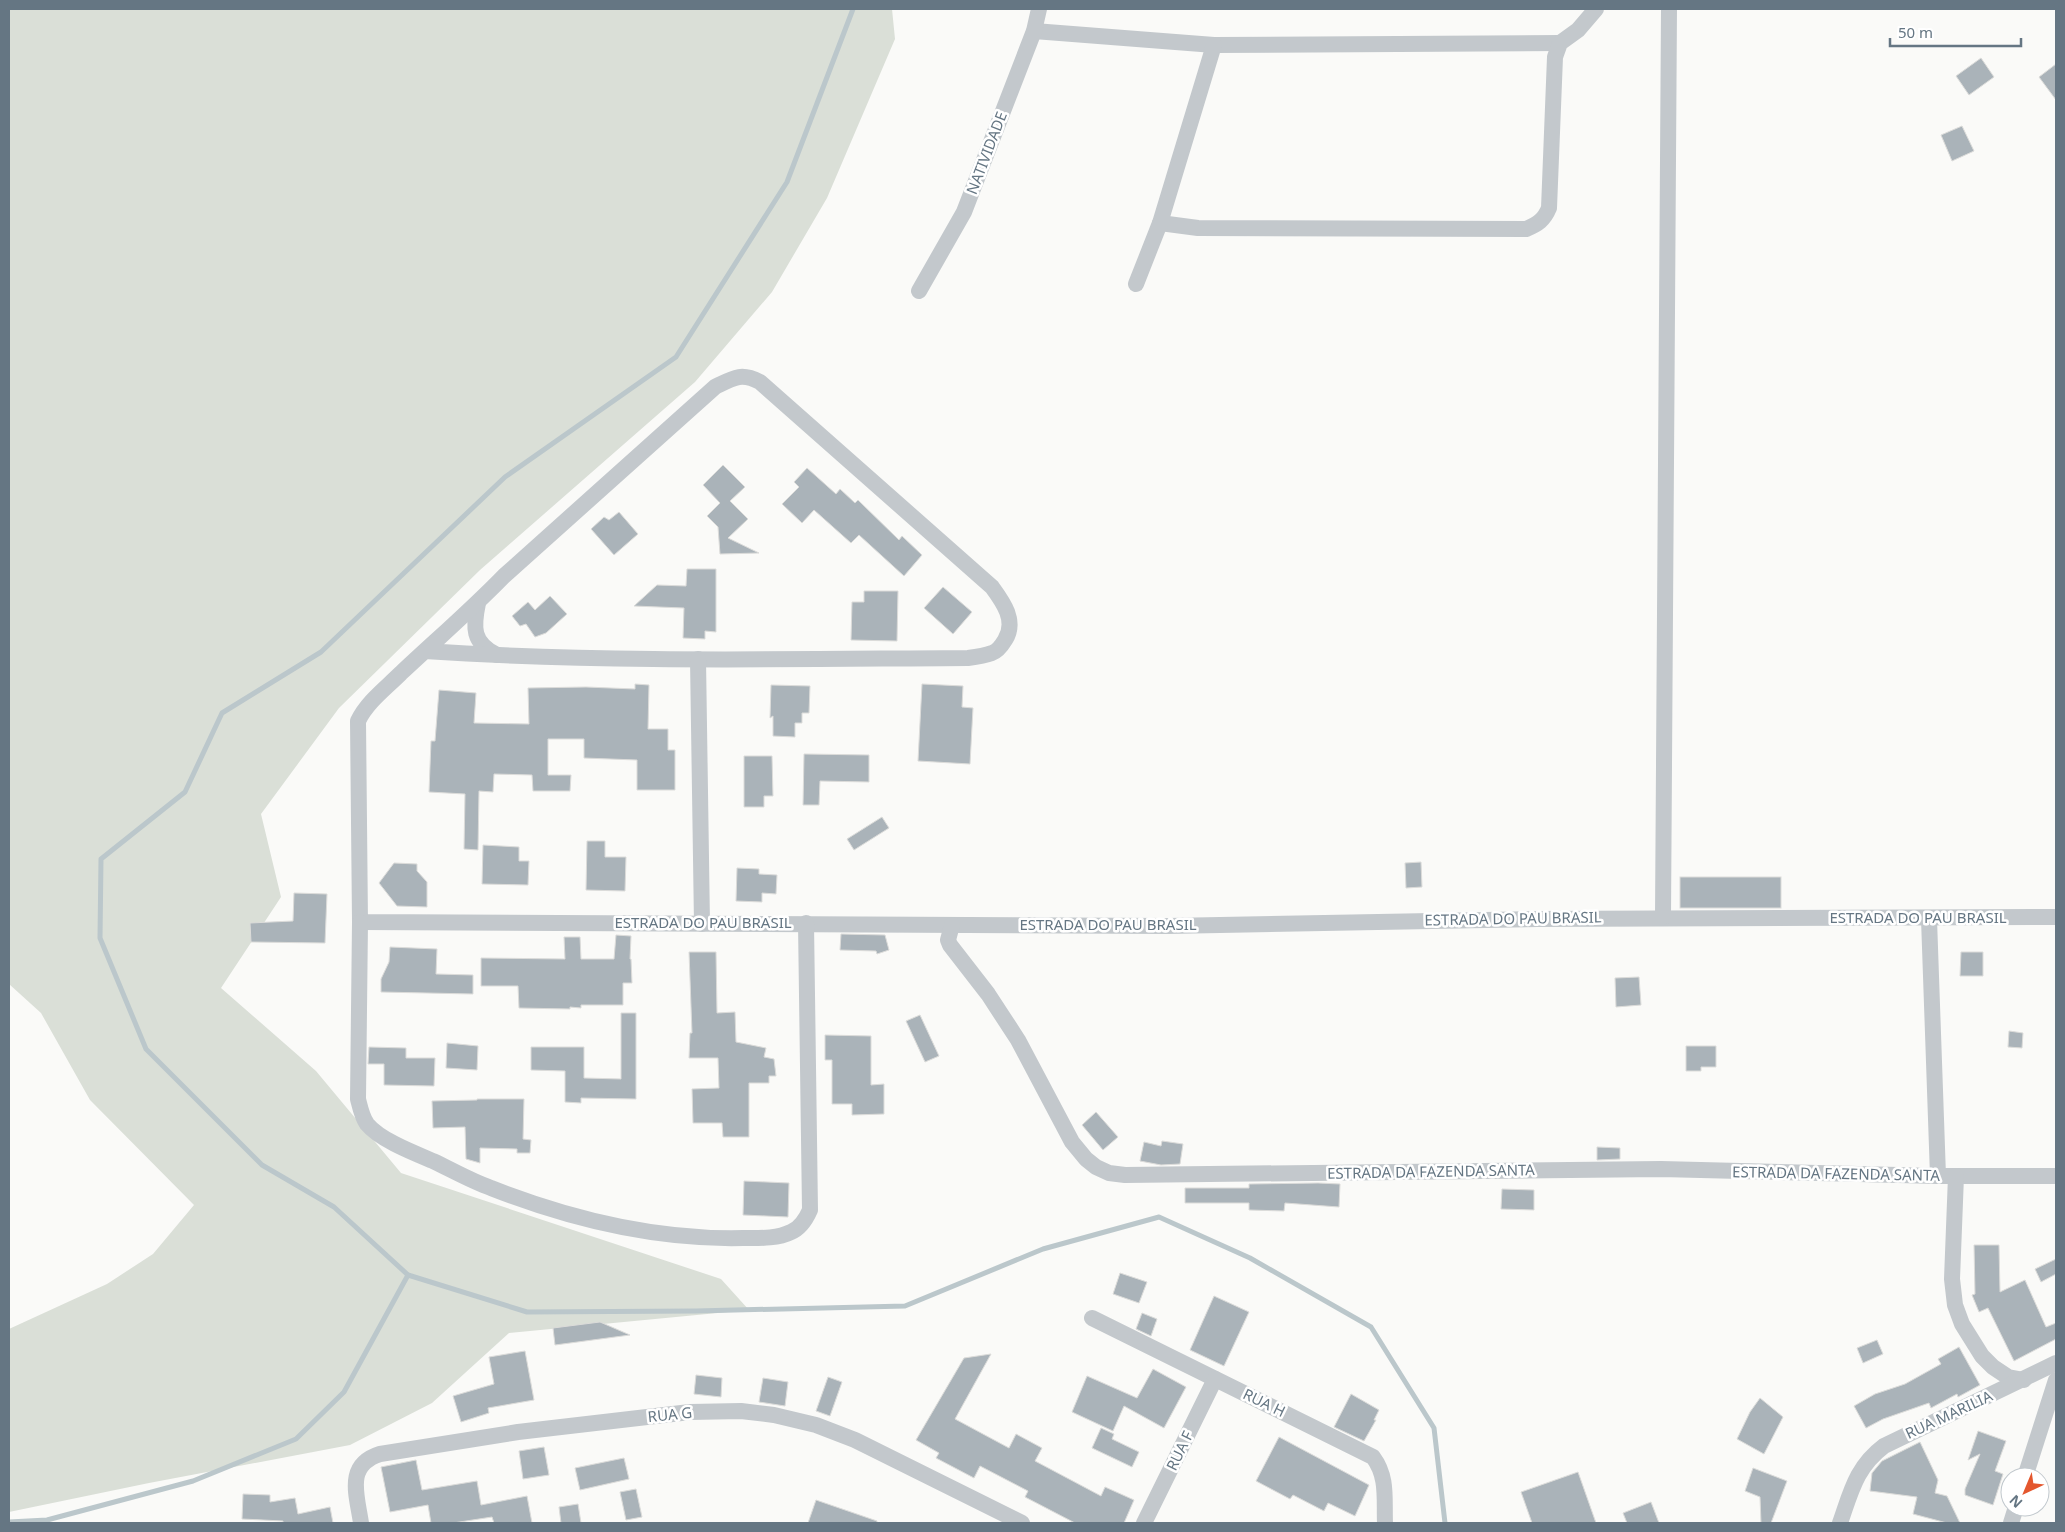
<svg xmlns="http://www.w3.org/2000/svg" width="2065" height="1532" font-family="'Noto Sans',sans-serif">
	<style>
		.green { fill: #dadfd7 }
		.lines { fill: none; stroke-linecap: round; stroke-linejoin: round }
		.stream { stroke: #bbc7cb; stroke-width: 5 }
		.building { fill: #aab3b9; stroke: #dcdcda }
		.street { stroke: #c3c8cc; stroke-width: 16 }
		.labels { text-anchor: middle; stroke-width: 5; stroke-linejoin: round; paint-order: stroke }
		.street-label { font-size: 15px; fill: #657683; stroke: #fff }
	</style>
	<rect width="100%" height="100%" fill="#fafaf8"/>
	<!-- green -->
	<polygon class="green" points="9,9 892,9 895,39 827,198 772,292 695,382 480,570 339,708 261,814 281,897 221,988 316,1071 401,1173 721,1279 749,1310 509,1333 432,1403 350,1445 149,1483 9,1512 9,1329 107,1284 153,1254 194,1205 90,1100 41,1013 9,984"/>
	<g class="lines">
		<!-- stream -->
		<g class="stream">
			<polyline points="853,9 787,182 676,357 505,477 321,652 222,713 185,792 101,859 100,938 146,1049 262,1165 334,1207 408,1275 527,1312 696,1311 905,1306 1043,1249 1159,1217 1250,1258 1371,1327 1434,1428 1445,1523"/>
			<polyline points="9,1522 47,1520 193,1481 296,1439 344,1392 408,1275"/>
		</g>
	</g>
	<!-- building -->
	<g class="building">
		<polygon points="1981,58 1994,77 1969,95 1956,76"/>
		<polygon points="2056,64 2056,100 2039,77"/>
		<polygon points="1962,126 1974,151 1952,161 1941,135"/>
		<polygon points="723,465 745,487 730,501 748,519 728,538 759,553 720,554 718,527 707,516 720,503 703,485"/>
		<polygon points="807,468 836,494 840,489 855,503 858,500 899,540 902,536 922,555 904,576 859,535 851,543 814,510 802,523 782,504 799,487 794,482"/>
		<polygon points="619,512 638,534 614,555 591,529 604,517 609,520"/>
		<polygon points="687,569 716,569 716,632 705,631 705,639 683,638 684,608 634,606 657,585 686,586"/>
		<polygon points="943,587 972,612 953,634 924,608"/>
		<polygon points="864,591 898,591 897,641 851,640 852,602 864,602"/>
		<polygon points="550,596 567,614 546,633 535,637 526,624 520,626 512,616 528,602 535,610"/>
		<polygon points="635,684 649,685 648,729 668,729 668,750 675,750 675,790 637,790 637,760 584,758 584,739 548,739 548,775 571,775 570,791 533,791 532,775 494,774 493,792 479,791 478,850 464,849 465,794 429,792 431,741 435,741 439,690 476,693 474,723 529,724 528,688 586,687 635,689"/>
		<polygon points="922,684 963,686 962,707 973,708 970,764 918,761"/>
		<polygon points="771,685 810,686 809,713 802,713 802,723 795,723 795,737 773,736 773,716 770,718"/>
		<polygon points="804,754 869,755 869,782 820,781 819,805 803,805"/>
		<polygon points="744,756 772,756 773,796 764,796 764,807 744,807"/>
		<polygon points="882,817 889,828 854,850 847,839"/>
		<polygon points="587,841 605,841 605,857 626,857 625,891 586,890"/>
		<polygon points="483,845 519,847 519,861 529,861 528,885 482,884"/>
		<polygon points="1421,862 1422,887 1406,888 1405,863"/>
		<polygon points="394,863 417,864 417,871 427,882 427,907 397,906 379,883"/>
		<polygon points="737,868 759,869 759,874 777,875 776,894 762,893 762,902 736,901"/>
		<rect x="1680" y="877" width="101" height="31"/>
		<polygon points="294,893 327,894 325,943 251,942 250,923 293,921"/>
		<polygon points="841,934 885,935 889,950 877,954 876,951 840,950"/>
		<polygon points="616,935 631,936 630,959 631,959 632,983 623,983 623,1005 581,1005 581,1008 570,1007 570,1009 519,1008 518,986 481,986 481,958 565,959 564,937 580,937 581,959 614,959"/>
		<polygon points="390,947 437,949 436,974 473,975 473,994 381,992 381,979 389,962"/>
		<polygon points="689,952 716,952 717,1013 735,1012 736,1042 766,1048 764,1057 774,1059 776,1076 769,1076 769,1083 749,1083 749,1137 723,1137 722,1123 693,1123 692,1089 719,1088 718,1058 689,1058 690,1033 692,1033"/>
		<polygon points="1961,952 1983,952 1983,976 1960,976"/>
		<polygon points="1639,977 1641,1005 1616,1007 1615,978"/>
		<polygon points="621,1013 636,1013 636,1099 581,1098 581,1103 565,1102 565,1071 531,1070 531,1047 584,1047 584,1078 621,1079"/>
		<polygon points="920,1015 939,1056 925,1062 906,1021"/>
		<polygon points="2009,1031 2023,1033 2022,1048 2008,1047"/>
		<polygon points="825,1035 871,1036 871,1085 884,1084 884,1114 852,1115 852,1104 832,1104 832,1060 825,1060"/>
		<polygon points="447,1043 478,1046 477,1070 446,1068"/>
		<polygon points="1686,1046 1716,1046 1716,1067 1701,1067 1701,1071 1686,1071"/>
		<polygon points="369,1047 406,1048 406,1058 435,1058 434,1086 384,1085 384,1064 368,1064"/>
		<polygon points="477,1099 524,1099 523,1139 531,1140 530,1153 517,1153 517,1149 480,1148 480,1163 466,1159 465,1127 433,1128 432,1101 477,1100"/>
		<polygon points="1096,1112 1118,1137 1103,1150 1082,1125"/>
		<polygon points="1162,1141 1183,1144 1180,1164 1161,1165 1140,1161 1144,1142 1161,1146"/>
		<polygon points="1597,1147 1620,1148 1620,1159 1597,1160"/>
		<polygon points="744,1181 789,1183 788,1217 743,1215"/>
		<polygon points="1318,1183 1340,1184 1339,1207 1285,1203 1284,1211 1249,1210 1249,1203 1185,1203 1185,1188 1249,1188 1249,1184"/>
		<polygon points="1502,1189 1534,1190 1534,1210 1501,1209"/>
		<polygon points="1974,1245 1999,1245 2000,1292 2025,1280 2046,1327 2056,1323 2056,1339 2014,1361 1988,1308 1979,1312 1972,1295 1975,1294"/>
		<polygon points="2056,1259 2056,1274 2041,1282 2035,1269"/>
		<polygon points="1120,1273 1147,1282 1139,1303 1113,1294"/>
		<polygon points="1214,1296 1249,1312 1224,1366 1190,1350"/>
		<polygon points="1142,1313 1157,1319 1151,1336 1136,1329"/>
		<polygon points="600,1322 630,1335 555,1345 553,1328"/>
		<polygon points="1877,1340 1883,1354 1863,1363 1857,1348"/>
		<polygon points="1959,1347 1980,1385 1958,1397 1957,1394 1931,1408 1929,1403 1883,1419 1866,1428 1854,1406 1875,1394 1905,1384 1941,1364 1938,1359"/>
		<polygon points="525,1351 534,1400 488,1408 489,1413 461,1422 453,1396 494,1384 489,1357"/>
		<polygon points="991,1354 955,1419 1009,1448 1016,1434 1042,1448 1035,1461 1101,1496 1105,1487 1134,1500 1124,1523 1075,1523 1025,1497 1028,1491 980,1466 974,1478 936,1458 939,1453 916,1440 964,1358"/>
		<polygon points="1153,1369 1186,1387 1164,1428 1124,1406 1113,1431 1072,1412 1087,1376 1137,1398"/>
		<polygon points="696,1375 722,1378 721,1397 694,1394"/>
		<polygon points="828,1377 842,1382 830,1416 816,1411"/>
		<polygon points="763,1378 788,1382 785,1406 759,1402"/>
		<polygon points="1351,1394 1379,1410 1374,1420 1376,1420 1364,1441 1334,1427"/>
		<polygon points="1760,1398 1783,1417 1764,1454 1737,1439 1750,1412"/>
		<polygon points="1101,1428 1114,1434 1112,1439 1139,1452 1132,1467 1092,1448"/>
		<polygon points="1978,1431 2006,1441 1995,1471 2003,1474 1993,1505 1965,1495 1965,1489 1980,1454 1968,1460"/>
		<polygon points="1279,1437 1369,1485 1355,1516 1328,1503 1324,1511 1293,1495 1290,1499 1256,1481"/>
		<polygon points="1920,1442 1938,1480 1935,1493 1947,1496 1960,1523 1947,1523 1913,1514 1917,1497 1870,1491 1872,1473 1882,1461"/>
		<polygon points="544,1447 549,1475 523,1479 519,1451"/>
		<polygon points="624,1458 629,1479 580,1490 575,1468"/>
		<polygon points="416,1460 422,1490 477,1481 481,1505 527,1496 532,1523 494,1523 492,1517 453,1523 431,1523 428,1505 390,1512 381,1467"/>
		<polygon points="1753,1468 1787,1481 1771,1523 1761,1523 1760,1497 1745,1491"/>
		<polygon points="1578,1472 1596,1523 1532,1523 1521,1492"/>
		<polygon points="636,1489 642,1517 626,1520 620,1492"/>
		<polygon points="243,1494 270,1495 270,1502 295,1498 298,1514 330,1507 333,1523 283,1523 283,1521 242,1519"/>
		<polygon points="816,1500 877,1521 877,1523 808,1523"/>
		<polygon points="1651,1502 1659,1523 1627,1523 1623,1513"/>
		<polygon points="578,1504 581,1523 561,1523 559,1507"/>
	</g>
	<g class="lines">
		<!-- street -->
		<g class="street">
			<polyline points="1034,31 1214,45 1560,43"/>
			<path d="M1160,223L1198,228L1526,229C1538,224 1544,220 1549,208L1555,57L1560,43L1578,30L1596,9"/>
			<polyline points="1136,284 1160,223 1214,45"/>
			<polyline points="919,291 964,212 1034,31 1039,9"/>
			<path d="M478,603C473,627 472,643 497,655"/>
			<path d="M425,651C606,663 787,659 968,658C976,657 984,656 992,653C998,651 1002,645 1005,640C1017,621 1003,602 992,587L760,382C741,372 733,378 715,387L504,576C471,610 435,641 401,673C386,688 367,702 358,721L360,922L1168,926L1537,919L2056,917"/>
			<polyline points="698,659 702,924"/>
			<polyline points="1663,917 1669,9"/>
			<polyline points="1929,919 1938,1176"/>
			<path d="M360,922L358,1099C360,1107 362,1117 367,1124C380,1140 414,1153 433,1161C452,1170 471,1181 491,1188C570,1219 658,1240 743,1238C758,1238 777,1239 791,1232C801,1228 806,1219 810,1210L806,923"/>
			<polyline points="952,925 948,940 950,945 988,994 1018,1040 1072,1142 1086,1159 1096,1167 1109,1173 1125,1175 1661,1169 1938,1176 2056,1176"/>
			<polyline points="1956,1176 1952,1279 1955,1305 1962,1324 1982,1356 1993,1367 2008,1377 2024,1380"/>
			<path d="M1092,1318L1373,1457C1388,1477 1384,1499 1385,1523"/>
			<polyline points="2025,1477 2056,1380"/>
			<path d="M361,1523C357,1495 345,1465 380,1454L518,1432L690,1412L741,1411L774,1415L816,1425L855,1440L1022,1523"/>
			<polyline points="1144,1523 1215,1379"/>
			<path d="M1840,1523C1851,1492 1856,1467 1884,1446L2056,1363"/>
			<polyline points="2011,1523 2016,1507"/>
		</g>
	</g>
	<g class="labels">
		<!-- street labels -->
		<g class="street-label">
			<text transform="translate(987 153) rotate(-69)" y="5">NATIVIDADE</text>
			<text x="1918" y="923">ESTRADA DO PAU BRASIL</text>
			<text transform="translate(1513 919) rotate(-1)" y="5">ESTRADA DO PAU BRASIL</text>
			<text x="703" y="928">ESTRADA DO PAU BRASIL</text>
			<text x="1108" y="930">ESTRADA DO PAU BRASIL</text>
			<text transform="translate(1431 1172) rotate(-1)" y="5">ESTRADA DA FAZENDA SANTA</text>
			<text transform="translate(1836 1174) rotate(1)" y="5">ESTRADA DA FAZENDA SANTA</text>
			<text transform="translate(1264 1403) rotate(26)" y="5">RUA H</text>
			<text transform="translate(670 1415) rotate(-6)" y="5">RUA G</text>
			<text transform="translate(1949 1415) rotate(-25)" y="5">RUA MARILIA</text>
			<text transform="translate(1180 1451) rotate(-64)" y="5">RUA F</text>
		</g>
	</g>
	<!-- border -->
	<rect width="2065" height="1532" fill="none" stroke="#657683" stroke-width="20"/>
	<!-- north arrow -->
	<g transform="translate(2025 1492) rotate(224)"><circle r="24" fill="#ffffff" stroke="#c1c8cd"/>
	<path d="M0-4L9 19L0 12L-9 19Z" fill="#e4572e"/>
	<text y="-8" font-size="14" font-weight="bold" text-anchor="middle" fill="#657683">N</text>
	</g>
	<!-- scale -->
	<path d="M1890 38v8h131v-8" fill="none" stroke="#657683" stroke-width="2.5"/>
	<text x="1898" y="38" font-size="15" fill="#657683" stroke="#ffffff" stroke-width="4" paint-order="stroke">50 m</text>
</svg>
